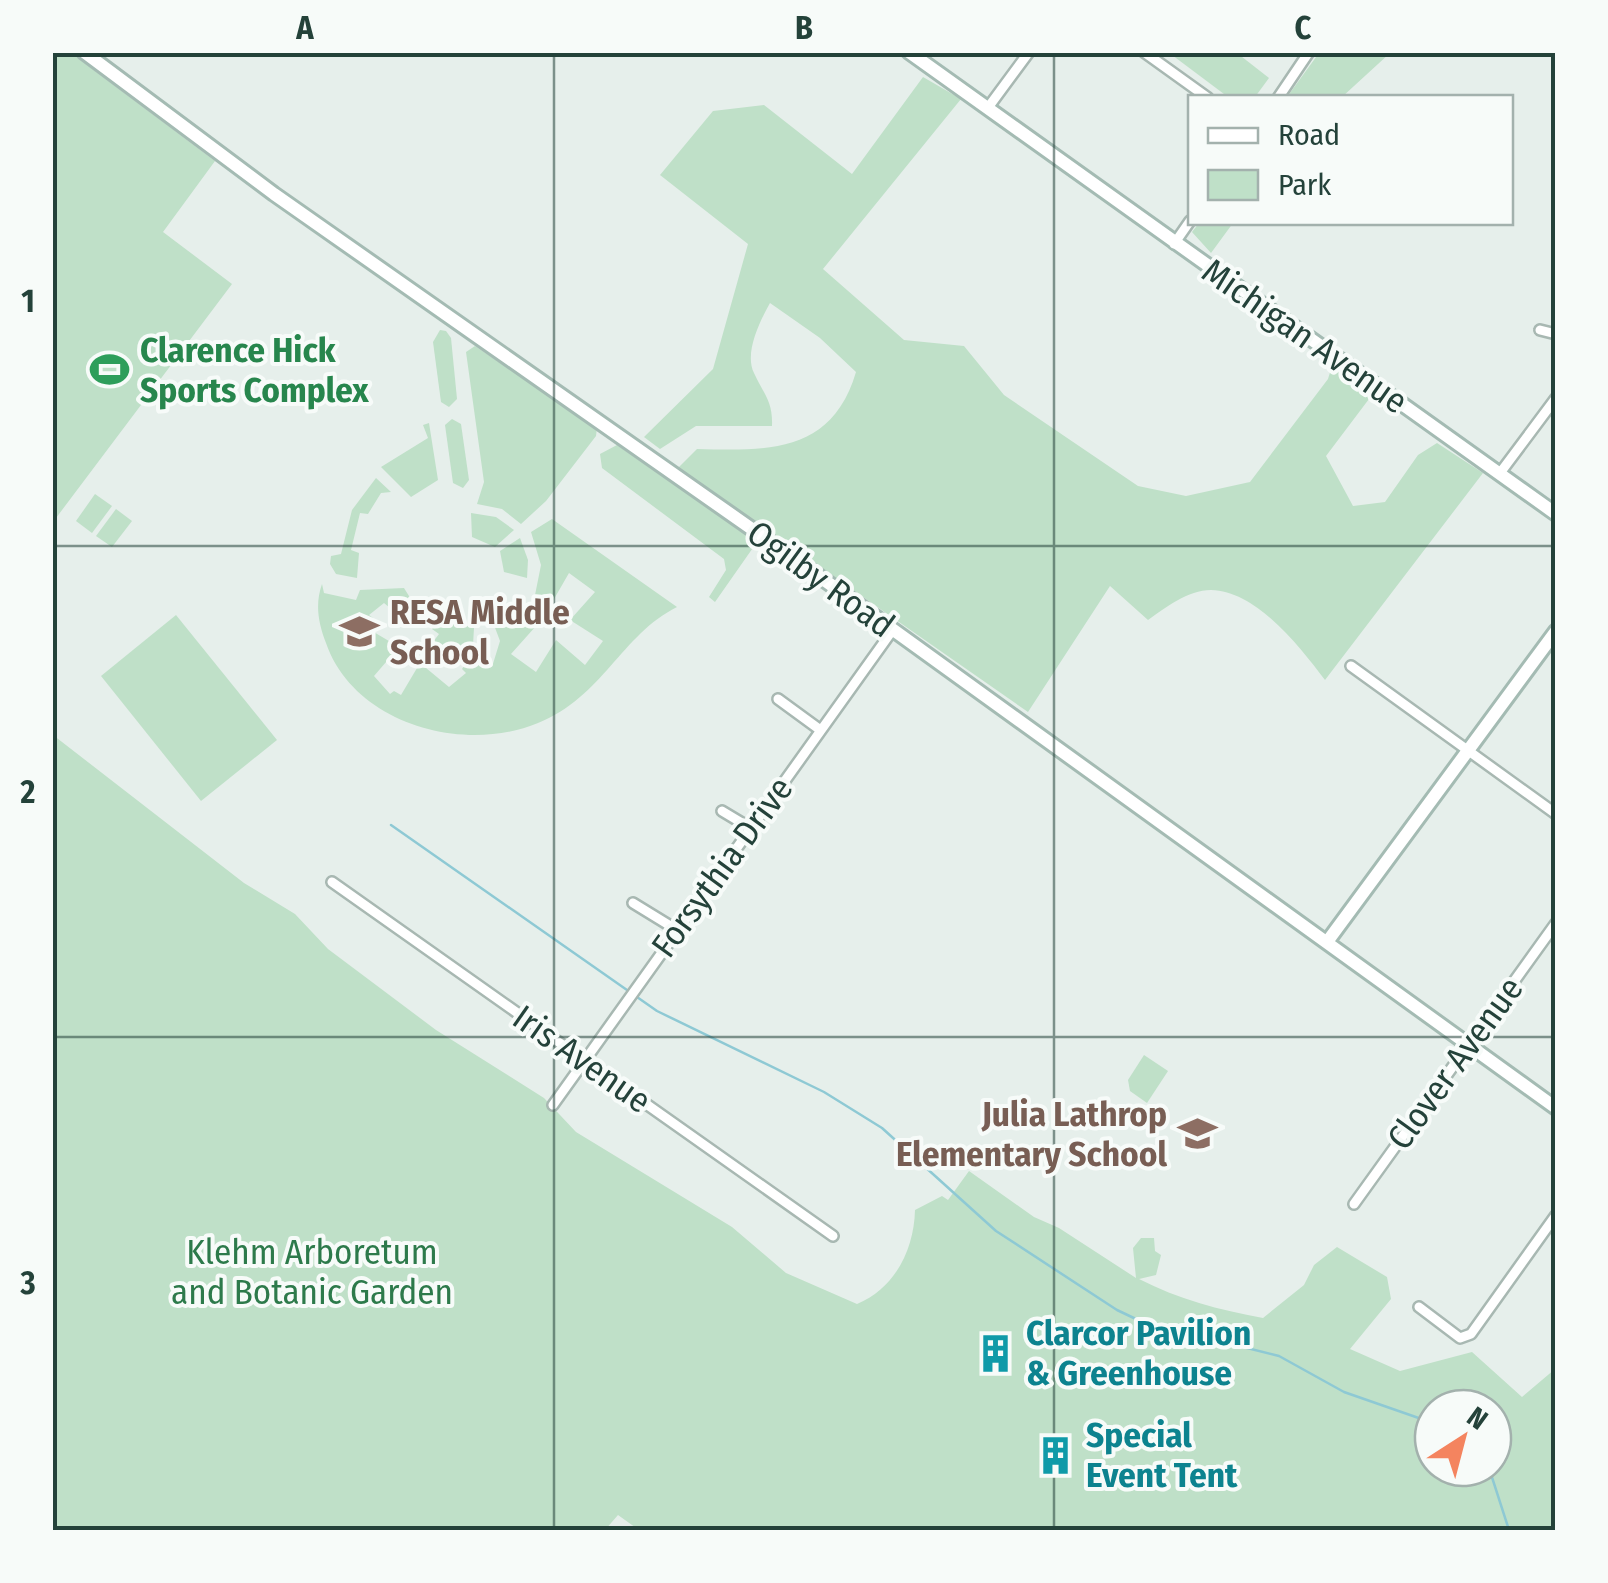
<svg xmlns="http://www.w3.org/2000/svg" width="1608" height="1583" font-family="'Fira Sans Condensed',sans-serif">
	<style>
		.green { fill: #bfe0c8; fill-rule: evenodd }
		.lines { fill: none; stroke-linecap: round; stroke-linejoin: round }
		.stream { stroke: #8ec9d4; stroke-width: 2.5 }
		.street-casing { stroke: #a8b8b2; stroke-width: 14 }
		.secondary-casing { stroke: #a4bbb3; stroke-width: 18 }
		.street { stroke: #fff; stroke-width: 9 }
		.secondary { stroke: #fff; stroke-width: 12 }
		.grid { fill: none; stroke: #24423a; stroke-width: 2.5; stroke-opacity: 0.55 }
		.labels { text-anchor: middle; stroke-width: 8; stroke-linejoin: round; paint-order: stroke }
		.street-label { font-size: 35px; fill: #24423a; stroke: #f7fbf9 }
		.leisure-label { font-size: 35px; font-weight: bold; fill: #27864d; stroke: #f7fbf9; text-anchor: start }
		.education-label { font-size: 35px; font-weight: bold; fill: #785e54; stroke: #f7fbf9; text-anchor: start }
		.park-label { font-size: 35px; fill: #2d7a4b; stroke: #f7fbf9 }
		.culture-label { font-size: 35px; font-weight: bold; fill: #0d838f; stroke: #f7fbf9; text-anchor: start }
		.neatline { fill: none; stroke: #24423a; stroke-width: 4 }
		.grid-label { font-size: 32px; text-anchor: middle; font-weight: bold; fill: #24423a }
	</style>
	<rect width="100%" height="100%" fill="#e6efeb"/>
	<!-- green -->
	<g class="green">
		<polygon points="1168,52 1237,53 1269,78 1255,97 1228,97"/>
		<polygon points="53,53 71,53 215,161 163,232 232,284 53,522"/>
		<polygon points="1319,53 1319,52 1390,53 1342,97 1287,97"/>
		<path d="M923,77L961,99L823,269L904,340L964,346L1004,395L1138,486L1186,496L1250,482L1328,379L1332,366L1372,395L1326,456L1353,506L1385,502L1418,455L1437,443L1483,473L1325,680C1300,647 1257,591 1211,590C1188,590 1165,608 1148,620L1110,586L1028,712L678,468L697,449C769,451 832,453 856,372L820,338L770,303C760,321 744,353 754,373C764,395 773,401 772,426H696L660,449L644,437L713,369L748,244L660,175L713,111L764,105L852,174Z"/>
		<polygon points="1199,223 1199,222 1233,223 1211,253 1192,232"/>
		<polygon points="440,330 446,331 451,338 457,399 449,407 441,402 433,342"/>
		<polygon points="475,346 597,428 596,436 546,501 521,524 502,509 477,504 484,482 466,352"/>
		<polygon points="452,419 461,424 469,480 463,488 453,483 445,425"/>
		<polygon points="429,423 438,480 411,497 381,467 428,438 423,425"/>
		<polygon points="617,445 757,542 715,602 709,597 726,570 724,559 602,468 600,454"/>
		<polygon points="376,478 391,492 381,493 368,514 360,513 351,550 359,553 357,578 336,574 330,564 331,556 341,554 352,510"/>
		<polygon points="95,494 112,506 92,533 76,521"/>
		<polygon points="116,509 132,521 112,547 96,536"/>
		<polygon points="471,513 496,517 514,530 495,547 472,537"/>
		<path d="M552,519L677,607C621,635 603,697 538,723C464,754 354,724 326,643C318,622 315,604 322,584L324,593L356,600L360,590L404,588L422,617L414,628L384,603L369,615L373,618L367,628L399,647L374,676L390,694L394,691L401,695L420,663L449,687L466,673L462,669L467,662L433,642L439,634L432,629L440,618L474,628L473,645L483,653L485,666L492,667L500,641L494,625L523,604L534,612L529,620L536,626L511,654L536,672L556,640L585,665L603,641L570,620L595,592L569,573L550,606L535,595L541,565L531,532Z"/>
		<polygon points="520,538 528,560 527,578 504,572 500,551"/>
		<polygon points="176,615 277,740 201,801 101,676"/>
		<path d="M53,735L244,883L295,914L328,949L436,1030L544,1098L576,1132L732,1227L786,1273L857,1304C895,1288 914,1250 915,1210L942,1196L948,1200L969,1171L1034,1217L1059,1228L1136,1278L1133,1248L1141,1238H1154L1155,1251L1161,1255L1156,1275L1139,1279C1178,1299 1219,1310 1263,1318L1304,1285L1314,1265L1337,1247L1387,1277L1391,1299L1350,1349L1400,1371L1472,1352L1522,1397L1555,1369V1530H639L618,1515L605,1530H53ZM1433,1408H1493V1468H1433Z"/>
		<polygon points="1144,1055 1168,1071 1147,1103 1130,1091 1128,1080"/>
	</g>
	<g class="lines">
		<!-- stream -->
		<g class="stream">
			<polyline points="391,825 657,1011 824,1092 882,1128 996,1231 1117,1310 1178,1339 1219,1341 1279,1356 1344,1392 1433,1423"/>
			<polyline points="1489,1468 1509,1530"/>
		</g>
		<defs>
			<g id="street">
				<polyline points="1144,52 1208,98"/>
				<polyline points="1278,98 1309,52"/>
				<polyline points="987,109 1029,52"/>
				<polyline points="1174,244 1190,221"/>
				<polyline points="1540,330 1556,334"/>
				<polyline points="1500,473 1556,398"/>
				<polyline points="1351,666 1556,814"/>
				<polyline points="778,699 819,729"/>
				<polyline points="722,811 752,829"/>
				<polyline points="332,882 833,1236"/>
				<polyline points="633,903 677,930"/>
				<polyline points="553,1105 892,631"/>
				<polyline points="1354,1204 1556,923"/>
				<polyline points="1419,1307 1460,1338 1471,1334 1556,1215"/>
			</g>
			<g id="secondary">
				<polyline points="84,52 274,194 809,569 1556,1108"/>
				<polyline points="909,52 1556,514"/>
				<polyline points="1327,942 1556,631"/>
			</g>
		</defs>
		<!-- street casing -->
		<use href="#street" class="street-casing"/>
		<!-- secondary casing -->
		<use href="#secondary" class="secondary-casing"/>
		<!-- street -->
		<use href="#street" class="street"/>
		<!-- secondary -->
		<use href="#secondary" class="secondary"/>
	</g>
	<!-- grid -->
	<path class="grid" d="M554,52V1530M1054,52V1530M52,546H1556M52,1037H1556"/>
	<!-- icons -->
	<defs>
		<symbol id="stadium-bare" viewBox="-9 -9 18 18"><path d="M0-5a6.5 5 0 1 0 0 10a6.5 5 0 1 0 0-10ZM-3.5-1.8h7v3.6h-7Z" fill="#2e9e5b" stroke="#f7fbf9" stroke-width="2.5" paint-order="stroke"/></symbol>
		<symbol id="school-bare" viewBox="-9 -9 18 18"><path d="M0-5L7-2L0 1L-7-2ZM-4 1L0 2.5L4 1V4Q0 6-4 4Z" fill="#8d6e63" stroke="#f7fbf9" stroke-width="2.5" paint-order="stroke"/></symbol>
		<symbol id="building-bare" viewBox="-9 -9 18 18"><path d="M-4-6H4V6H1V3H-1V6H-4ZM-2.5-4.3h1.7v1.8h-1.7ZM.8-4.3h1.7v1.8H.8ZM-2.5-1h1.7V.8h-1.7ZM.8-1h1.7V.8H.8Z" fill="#0f9aa8" stroke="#f7fbf9" stroke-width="2.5" paint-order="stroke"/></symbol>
	</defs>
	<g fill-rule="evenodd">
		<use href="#stadium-bare" x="82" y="342" width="55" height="55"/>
		<use href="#school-bare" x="332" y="604" width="55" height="55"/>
		<use href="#school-bare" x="1170" y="1106" width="55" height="55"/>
		<use href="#building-bare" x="968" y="1326" width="55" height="55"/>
		<use href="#building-bare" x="1028" y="1428" width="55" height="55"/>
	</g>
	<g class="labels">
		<!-- street labels -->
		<g class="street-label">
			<text transform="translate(1305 336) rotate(35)" y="12">Michigan Avenue</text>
			<text transform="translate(821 579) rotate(36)" y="12">Ogilby Road</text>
			<text transform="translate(722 867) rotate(-54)" y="12">Forsythia Drive</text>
			<text transform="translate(582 1059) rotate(35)" y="12">Iris Avenue</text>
			<text transform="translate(1455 1063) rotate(-54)" y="12">Clover Avenue</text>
		</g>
		<!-- leisure labels -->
		<g class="leisure-label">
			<text x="140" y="362">Clarence Hick<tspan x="140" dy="40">Sports Complex</tspan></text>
		</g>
		<!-- education labels -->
		<g class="education-label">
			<text x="390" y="624">RESA Middle<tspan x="390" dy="40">School</tspan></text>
			<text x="1167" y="1126" text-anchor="end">Julia Lathrop<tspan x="1167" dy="40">Elementary School</tspan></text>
		</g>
		<!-- park labels -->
		<g class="park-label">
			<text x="312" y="1264">Klehm Arboretum<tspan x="312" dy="40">and Botanic Garden</tspan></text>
		</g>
		<!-- culture labels -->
		<g class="culture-label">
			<text x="1026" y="1345">Clarcor Pavilion<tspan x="1026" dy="40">&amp; Greenhouse</tspan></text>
			<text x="1086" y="1447">Special<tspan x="1086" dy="40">Event Tent</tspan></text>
		</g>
	</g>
	<!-- border -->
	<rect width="1608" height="1583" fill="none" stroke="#f7fbf9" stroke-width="110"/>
	<!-- legend -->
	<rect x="1188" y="95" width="325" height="130" fill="#f7fbf9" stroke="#a3b1ad" stroke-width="2.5"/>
	<rect x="1208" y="128" width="50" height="15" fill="#ffffff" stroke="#a3b1ad" stroke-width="2.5"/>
	<text x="1278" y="145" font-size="30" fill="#24423a">Road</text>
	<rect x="1208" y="170" width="50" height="30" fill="#bfe0c8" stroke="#a3b1ad" stroke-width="2.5"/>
	<text x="1278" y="195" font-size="30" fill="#24423a">Park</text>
	<!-- north arrow -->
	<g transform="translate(1463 1438) rotate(36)"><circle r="48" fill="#f7fbf9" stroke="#a3b1ad" stroke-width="2.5"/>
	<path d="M0-8L18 38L0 25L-18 38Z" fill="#f4845f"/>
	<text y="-15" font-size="28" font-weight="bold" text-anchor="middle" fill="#24423a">N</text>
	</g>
	<rect x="55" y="55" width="1498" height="1473" class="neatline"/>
	<g class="grid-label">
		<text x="305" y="39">A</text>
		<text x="804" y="39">B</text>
		<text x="1303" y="39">C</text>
		<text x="28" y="312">1</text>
		<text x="28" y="803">2</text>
		<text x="28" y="1294">3</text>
	</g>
</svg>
